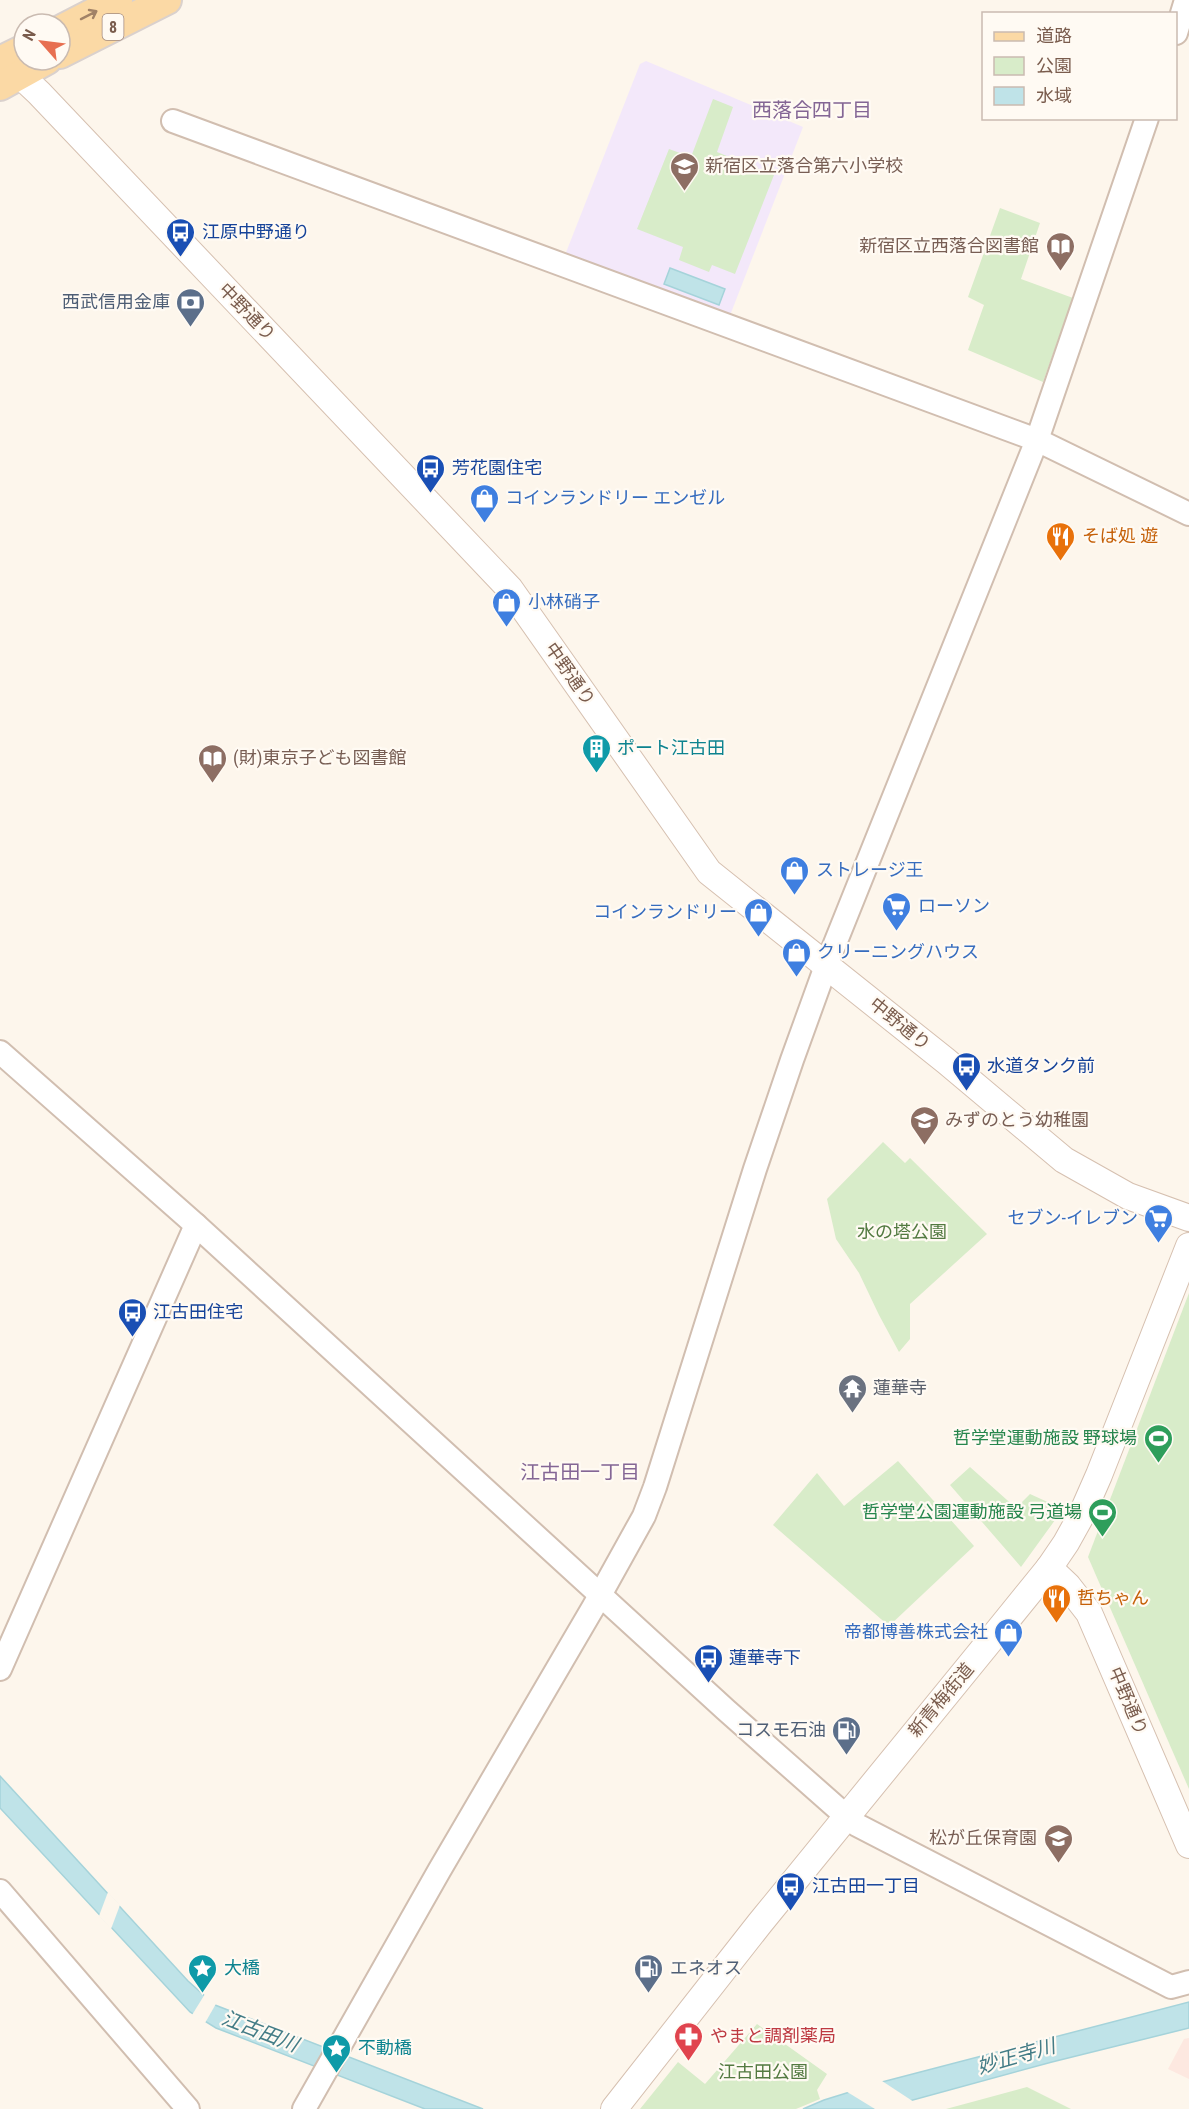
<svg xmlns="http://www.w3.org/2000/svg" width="1189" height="2109" font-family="'Roboto Condensed','Noto Sans JP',sans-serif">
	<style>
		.commercial { fill: #fde8e0 }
		.education { fill: #f3e8fa }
		.green { fill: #d8ecc9 }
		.water { fill: #bfe3e8; stroke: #a5d3da; stroke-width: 1.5 }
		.pier { fill: #fdf6ec }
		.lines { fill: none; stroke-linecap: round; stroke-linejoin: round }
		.tertiary-casing { stroke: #d1beb0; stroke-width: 26 }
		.secondary-casing { stroke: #d6c0b0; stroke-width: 28 }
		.primary-casing { stroke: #dad1cd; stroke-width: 32 }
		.tertiary { stroke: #fff; stroke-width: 22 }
		.secondary { stroke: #fff; stroke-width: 26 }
		.primary { stroke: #fbd9a5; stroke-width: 28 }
		.oneway { stroke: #a18267 }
		.labels { text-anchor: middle; stroke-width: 4.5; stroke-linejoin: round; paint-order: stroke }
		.shield { fill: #fffaf3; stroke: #a28b7f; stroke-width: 1.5 }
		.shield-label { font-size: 16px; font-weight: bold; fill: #7a5c4d }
		.education-label { font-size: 18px; fill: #785e54; stroke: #fffaf3; text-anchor: start }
		.transit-label { font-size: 18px; fill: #164399; stroke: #fffaf3; text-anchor: start }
		.service-label { font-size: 18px; fill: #4e5e75; stroke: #fffaf3; text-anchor: end }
		.street-label { font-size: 18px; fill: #7a5c4d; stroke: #fffaf3 }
		.shop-label { font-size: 18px; fill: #366cbe; stroke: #fffaf3; text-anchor: start }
		.food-label { font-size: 18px; fill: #c56008; stroke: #fffaf3; text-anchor: start }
		.culture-label { font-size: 18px; fill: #0d838f; stroke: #fffaf3; text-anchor: start }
		.park-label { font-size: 18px; fill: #537a41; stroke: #fffaf3 }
		.worship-label { font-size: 18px; fill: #5b616d; stroke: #fffaf3; text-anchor: start }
		.leisure-label { font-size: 18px; fill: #27864d; stroke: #fffaf3; text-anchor: end }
		.health-label { font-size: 18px; fill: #be3a42; stroke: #fffaf3; text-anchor: start }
		.neighbourhood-label { font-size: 20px; fill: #846695; stroke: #fffaf3 }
		.water-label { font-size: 20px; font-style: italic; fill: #437c86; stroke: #fffaf3 }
	</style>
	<rect width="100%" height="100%" fill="#fdf6ec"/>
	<!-- commercial -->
	<polygon class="commercial" points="1189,2038 1189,2079 1168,2069 1184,2039"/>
	<!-- education -->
	<polygon class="education" points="646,61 803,127 729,318 565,255 640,64"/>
	<!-- green -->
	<g class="green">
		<polygon points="713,99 733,107 717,152 774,175 735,274 712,265 709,272 679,260 683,247 637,229 669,149 691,157"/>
		<polygon points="1000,208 1040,223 1021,279 1073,298 1043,382 968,350 984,305 968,297"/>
		<polygon points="883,1142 905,1163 910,1158 987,1234 910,1304 910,1339 899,1352 879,1315 859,1273 836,1239 827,1199"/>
		<polygon points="1189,1293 1189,1789 1088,1557"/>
		<polygon points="898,1461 974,1546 889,1626 773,1525 817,1473 844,1506"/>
		<polygon points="970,1467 1016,1508 1030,1494 1063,1509 1021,1567 950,1485"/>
		<polygon points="757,2024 827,2074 817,2090 820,2099 796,2109 640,2109 678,2062 705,2084"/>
		<polygon points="1027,2087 1071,2109 946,2109"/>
	</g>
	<!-- water -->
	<g class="water">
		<polygon points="670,268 725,289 719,305 664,284"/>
		<polygon points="0,1776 188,1981 215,2005 483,2109 425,2109 216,2028 190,2012 0,1808"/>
		<polygon points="1189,2002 1189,2028 1052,2062 880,2109 803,2109 824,2100 882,2082"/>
	</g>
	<!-- pier -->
	<g class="pier">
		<polygon points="108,1892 120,1905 111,1929 99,1916"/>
		<polygon points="205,1994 217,2002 205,2023 192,2015"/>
		<polygon points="879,2079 914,2102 887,2109 875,2109 844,2090"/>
	</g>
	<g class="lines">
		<defs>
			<g id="tertiary">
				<polyline points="1176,33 1186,0"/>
				<polyline points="173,121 1037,440 1189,514"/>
				<polyline points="0,1052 196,1225 726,1710 846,1816 857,1825 1171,1987 1189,1982"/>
				<polyline points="0,1669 196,1225"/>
				<polyline points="0,1891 188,2109"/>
				<polyline points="304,2109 439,1871 594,1606 644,1516 655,1487 755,1169 792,1060 826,966 1037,440 1147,118"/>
			</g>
			<g id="secondary">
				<polyline points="5,61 39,93 510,589 709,872 946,1061 1064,1160 1128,1196 1189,1218"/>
				<polyline points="1049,1568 1068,1586 1089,1613 1189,1845"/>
				<polyline points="614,2109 760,1923 1002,1626 1049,1568 1066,1543 1081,1516 1099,1475 1189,1246"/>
			</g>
			<g id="primary">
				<polyline points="60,30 118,0"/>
				<polyline points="60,54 167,0"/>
				<polyline points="0,61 24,49"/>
				<polyline points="0,86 47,60"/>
			</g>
		</defs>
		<!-- tertiary casing -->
		<use href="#tertiary" class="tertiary-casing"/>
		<!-- secondary casing -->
		<use href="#secondary" class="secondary-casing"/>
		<!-- primary casing -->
		<use href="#primary" class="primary-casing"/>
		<!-- tertiary -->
		<use href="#tertiary" class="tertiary"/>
		<!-- secondary -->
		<use href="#secondary" class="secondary"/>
		<!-- primary -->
		<use href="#primary" class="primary"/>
	</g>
	<!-- one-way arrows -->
	<defs><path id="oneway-shaft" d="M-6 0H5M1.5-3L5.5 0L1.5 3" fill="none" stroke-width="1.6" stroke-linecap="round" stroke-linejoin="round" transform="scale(1.5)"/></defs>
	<use class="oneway" href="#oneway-shaft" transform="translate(89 15) rotate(-27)"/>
	<!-- icons -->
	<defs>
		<symbol id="school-pin" viewBox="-11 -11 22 30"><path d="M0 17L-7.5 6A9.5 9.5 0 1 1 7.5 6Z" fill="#8d6e63" stroke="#fffaf3"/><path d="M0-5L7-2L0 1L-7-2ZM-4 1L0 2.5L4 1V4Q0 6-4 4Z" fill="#fff"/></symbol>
		<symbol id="bus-pin" viewBox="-11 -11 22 30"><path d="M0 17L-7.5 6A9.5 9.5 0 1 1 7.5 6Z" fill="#1a4fb4" stroke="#fffaf3"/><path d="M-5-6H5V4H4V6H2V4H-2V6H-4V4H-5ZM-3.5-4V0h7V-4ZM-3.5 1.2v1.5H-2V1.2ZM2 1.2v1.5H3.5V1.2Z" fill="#fff"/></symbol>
		<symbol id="library-pin" viewBox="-11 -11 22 30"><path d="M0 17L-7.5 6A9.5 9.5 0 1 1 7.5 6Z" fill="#8d6e63" stroke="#fffaf3"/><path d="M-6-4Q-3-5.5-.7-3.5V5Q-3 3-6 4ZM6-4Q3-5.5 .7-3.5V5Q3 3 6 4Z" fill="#fff"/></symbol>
		<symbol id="bank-pin" viewBox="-11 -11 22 30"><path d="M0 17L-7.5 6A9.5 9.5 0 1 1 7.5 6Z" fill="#5c6f8a" stroke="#fffaf3"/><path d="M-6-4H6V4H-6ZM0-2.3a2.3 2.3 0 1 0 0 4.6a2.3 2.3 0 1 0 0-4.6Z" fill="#fff"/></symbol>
		<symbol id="shop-pin" viewBox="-11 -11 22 30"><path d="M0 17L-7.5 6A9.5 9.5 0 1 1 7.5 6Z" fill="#3f7fe0" stroke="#fffaf3"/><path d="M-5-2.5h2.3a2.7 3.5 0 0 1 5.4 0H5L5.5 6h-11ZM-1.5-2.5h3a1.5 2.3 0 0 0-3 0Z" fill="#fff"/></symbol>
		<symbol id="restaurant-pin" viewBox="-11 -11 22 30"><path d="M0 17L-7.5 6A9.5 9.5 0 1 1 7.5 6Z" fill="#e8710a" stroke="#fffaf3"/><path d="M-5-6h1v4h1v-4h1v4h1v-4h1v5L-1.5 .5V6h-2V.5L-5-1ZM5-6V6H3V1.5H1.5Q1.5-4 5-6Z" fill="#fff"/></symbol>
		<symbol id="building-pin" viewBox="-11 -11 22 30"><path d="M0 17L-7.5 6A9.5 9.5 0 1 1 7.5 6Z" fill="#0f9aa8" stroke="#fffaf3"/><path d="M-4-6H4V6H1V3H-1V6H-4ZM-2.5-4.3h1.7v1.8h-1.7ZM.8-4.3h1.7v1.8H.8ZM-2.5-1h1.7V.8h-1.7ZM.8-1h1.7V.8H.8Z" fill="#fff"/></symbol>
		<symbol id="supermarket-pin" viewBox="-11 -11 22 30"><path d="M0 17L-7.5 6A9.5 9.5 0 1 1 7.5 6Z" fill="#3f7fe0" stroke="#fffaf3"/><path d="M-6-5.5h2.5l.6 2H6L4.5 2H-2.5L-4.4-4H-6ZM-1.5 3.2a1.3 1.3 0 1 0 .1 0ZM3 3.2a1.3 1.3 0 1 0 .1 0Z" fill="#fff"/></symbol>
		<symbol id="temple-pin" viewBox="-11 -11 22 30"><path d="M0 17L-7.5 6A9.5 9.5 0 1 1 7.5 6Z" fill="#6b7280" stroke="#fffaf3"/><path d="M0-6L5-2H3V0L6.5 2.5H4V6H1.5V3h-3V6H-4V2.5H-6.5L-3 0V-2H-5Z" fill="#fff"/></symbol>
		<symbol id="stadium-pin" viewBox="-11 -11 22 30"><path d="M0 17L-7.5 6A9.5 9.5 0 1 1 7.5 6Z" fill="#2e9e5b" stroke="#fffaf3"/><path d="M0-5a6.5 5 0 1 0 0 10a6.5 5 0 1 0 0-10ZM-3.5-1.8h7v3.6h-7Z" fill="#fff"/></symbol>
		<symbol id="fuel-pin" viewBox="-11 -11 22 30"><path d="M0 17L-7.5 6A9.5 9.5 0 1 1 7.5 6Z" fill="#5c6f8a" stroke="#fffaf3"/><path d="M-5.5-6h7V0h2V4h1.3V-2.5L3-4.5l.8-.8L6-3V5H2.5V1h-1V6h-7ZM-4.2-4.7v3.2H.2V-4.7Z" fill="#fff"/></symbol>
		<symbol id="sight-pin" viewBox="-11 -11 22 30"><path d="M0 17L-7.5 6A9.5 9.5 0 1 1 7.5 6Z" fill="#0f9aa8" stroke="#fffaf3"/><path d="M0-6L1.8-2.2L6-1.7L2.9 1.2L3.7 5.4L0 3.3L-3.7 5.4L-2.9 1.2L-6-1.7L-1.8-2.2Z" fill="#fff"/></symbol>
		<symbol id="pharmacy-pin" viewBox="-11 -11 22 30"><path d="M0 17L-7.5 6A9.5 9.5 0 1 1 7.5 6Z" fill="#e0444e" stroke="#fffaf3"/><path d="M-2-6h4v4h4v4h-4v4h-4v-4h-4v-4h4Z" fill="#fff"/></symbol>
	</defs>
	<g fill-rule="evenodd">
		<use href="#school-pin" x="668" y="150" width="33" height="45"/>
		<use href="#bus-pin" x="164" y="216" width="33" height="45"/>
		<use href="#library-pin" x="1044" y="230" width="33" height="45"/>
		<use href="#bank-pin" x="174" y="286" width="33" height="45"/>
		<use href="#bus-pin" x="414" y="452" width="33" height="45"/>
		<use href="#shop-pin" x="468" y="482" width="33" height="45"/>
		<use href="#restaurant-pin" x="1044" y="520" width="33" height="45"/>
		<use href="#shop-pin" x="490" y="586" width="33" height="45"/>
		<use href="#building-pin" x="580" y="732" width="33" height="45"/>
		<use href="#library-pin" x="196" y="742" width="33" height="45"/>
		<use href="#shop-pin" x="778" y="854" width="33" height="45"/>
		<use href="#supermarket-pin" x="880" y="890" width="33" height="45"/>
		<use href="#shop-pin" x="742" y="896" width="33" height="45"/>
		<use href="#shop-pin" x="780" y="936" width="33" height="45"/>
		<use href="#bus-pin" x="950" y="1050" width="33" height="45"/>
		<use href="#school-pin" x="908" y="1104" width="33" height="45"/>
		<use href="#supermarket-pin" x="1142" y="1202" width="33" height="45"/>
		<use href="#bus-pin" x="116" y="1296" width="33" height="45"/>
		<use href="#temple-pin" x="836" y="1372" width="33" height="45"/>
		<use href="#stadium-pin" x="1142" y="1422" width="33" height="45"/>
		<use href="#stadium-pin" x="1086" y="1496" width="33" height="45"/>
		<use href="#restaurant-pin" x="1040" y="1582" width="33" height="45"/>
		<use href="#shop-pin" x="992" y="1616" width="33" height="45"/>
		<use href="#bus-pin" x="692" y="1642" width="33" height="45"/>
		<use href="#fuel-pin" x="830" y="1714" width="33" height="45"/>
		<use href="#school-pin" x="1042" y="1822" width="33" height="45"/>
		<use href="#bus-pin" x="774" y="1870" width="33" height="45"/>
		<use href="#sight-pin" x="186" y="1952" width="33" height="45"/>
		<use href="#fuel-pin" x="632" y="1952" width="33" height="45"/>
		<use href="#pharmacy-pin" x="672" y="2020" width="33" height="45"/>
		<use href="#sight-pin" x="320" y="2032" width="33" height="45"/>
	</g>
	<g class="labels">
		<!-- shield labels -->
		<rect class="shield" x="102.5" y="14" width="21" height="26" rx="4.5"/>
		<g class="shield-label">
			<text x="113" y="33">8</text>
		</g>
		<!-- education labels -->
		<g class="education-label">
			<text x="705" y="172">新宿区立落合第六小学校</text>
			<text x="1039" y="252" text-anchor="end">新宿区立西落合図書館</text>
			<text x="233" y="764">(財)東京子ども図書館</text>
			<text x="945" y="1126">みずのとう幼稚園</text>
			<text x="1037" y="1844" text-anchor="end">松が丘保育園</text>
		</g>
		<!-- transit labels -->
		<g class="transit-label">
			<text x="202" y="238">江原中野通り</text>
			<text x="452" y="474">芳花園住宅</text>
			<text x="987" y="1072">水道タンク前</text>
			<text x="153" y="1318">江古田住宅</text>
			<text x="729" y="1664">蓮華寺下</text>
			<text x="812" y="1892">江古田一丁目</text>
		</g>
		<!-- service labels -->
		<g class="service-label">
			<text x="170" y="308">西武信用金庫</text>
			<text x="826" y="1736">コスモ石油</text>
			<text x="670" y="1974" text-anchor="start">エネオス</text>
		</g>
		<!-- street labels -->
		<g class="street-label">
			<text transform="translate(247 312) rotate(46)" y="6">中野通り</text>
			<text transform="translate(570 674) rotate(55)" y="6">中野通り</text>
			<text transform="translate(900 1024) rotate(39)" y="6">中野通り</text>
			<text transform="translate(941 1700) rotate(-50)" y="6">新青梅街道</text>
			<text transform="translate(1128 1701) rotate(67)" y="6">中野通り</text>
		</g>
		<!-- shop labels -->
		<g class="shop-label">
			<text x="505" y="504">コインランドリー エンゼル</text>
			<text x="528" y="608">小林硝子</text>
			<text x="816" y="876">ストレージ王</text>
			<text x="918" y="912">ローソン</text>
			<text x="737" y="918" text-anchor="end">コインランドリー</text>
			<text x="817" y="958">クリーニングハウス</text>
			<text x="1138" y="1224" text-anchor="end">セブン-イレブン</text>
			<text x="988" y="1638" text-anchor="end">帝都博善株式会社</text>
		</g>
		<!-- food labels -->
		<g class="food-label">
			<text x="1082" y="542">そば処 遊</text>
			<text x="1077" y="1604">哲ちゃん</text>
		</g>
		<!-- culture labels -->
		<g class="culture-label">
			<text x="617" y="754">ポート江古田</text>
			<text x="224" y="1974">大橋</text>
			<text x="358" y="2054">不動橋</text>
		</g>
		<!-- park labels -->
		<g class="park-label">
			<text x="902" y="1238">水の塔公園</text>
			<text x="763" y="2078">江古田公園</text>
		</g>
		<!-- worship labels -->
		<g class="worship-label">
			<text x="873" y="1394">蓮華寺</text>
		</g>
		<!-- leisure labels -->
		<g class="leisure-label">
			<text x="1137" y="1444">哲学堂運動施設 野球場</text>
			<text x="1082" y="1518">哲学堂公園運動施設 弓道場</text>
		</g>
		<!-- health labels -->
		<g class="health-label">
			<text x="710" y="2042">やまと調剤薬局</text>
		</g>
		<!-- neighbourhood labels -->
		<g class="neighbourhood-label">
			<text x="812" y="117">西落合四丁目</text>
			<text x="580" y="1479">江古田一丁目</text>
		</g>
		<!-- water labels -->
		<g class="water-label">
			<text transform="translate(260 2031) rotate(21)" y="7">江古田川</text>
			<text transform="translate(1016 2056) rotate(-16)" y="7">妙正寺川</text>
		</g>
	</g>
	<!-- legend -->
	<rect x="982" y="12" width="195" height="108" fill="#fffaf3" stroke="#cabbb1" stroke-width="1.5"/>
	<rect x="994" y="32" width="30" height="9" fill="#fbd9a5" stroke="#cabbb1" stroke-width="1.5"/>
	<text x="1036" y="42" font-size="18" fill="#7a5c4d">道路</text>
	<rect x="994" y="57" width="30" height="18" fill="#d8ecc9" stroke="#cabbb1" stroke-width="1.5"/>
	<text x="1036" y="72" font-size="18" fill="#7a5c4d">公園</text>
	<rect x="994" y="87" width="30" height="18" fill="#bfe3e8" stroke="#cabbb1" stroke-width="1.5"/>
	<text x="1036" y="102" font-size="18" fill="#7a5c4d">水域</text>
	<!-- north arrow -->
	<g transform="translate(42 42) rotate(298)"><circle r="28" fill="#fffaf3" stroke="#cabbb1" stroke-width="1.5"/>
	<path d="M0-4.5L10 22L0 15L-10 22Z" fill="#e76f51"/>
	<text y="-9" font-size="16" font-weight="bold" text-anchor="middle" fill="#7a5c4d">N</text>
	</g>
</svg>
